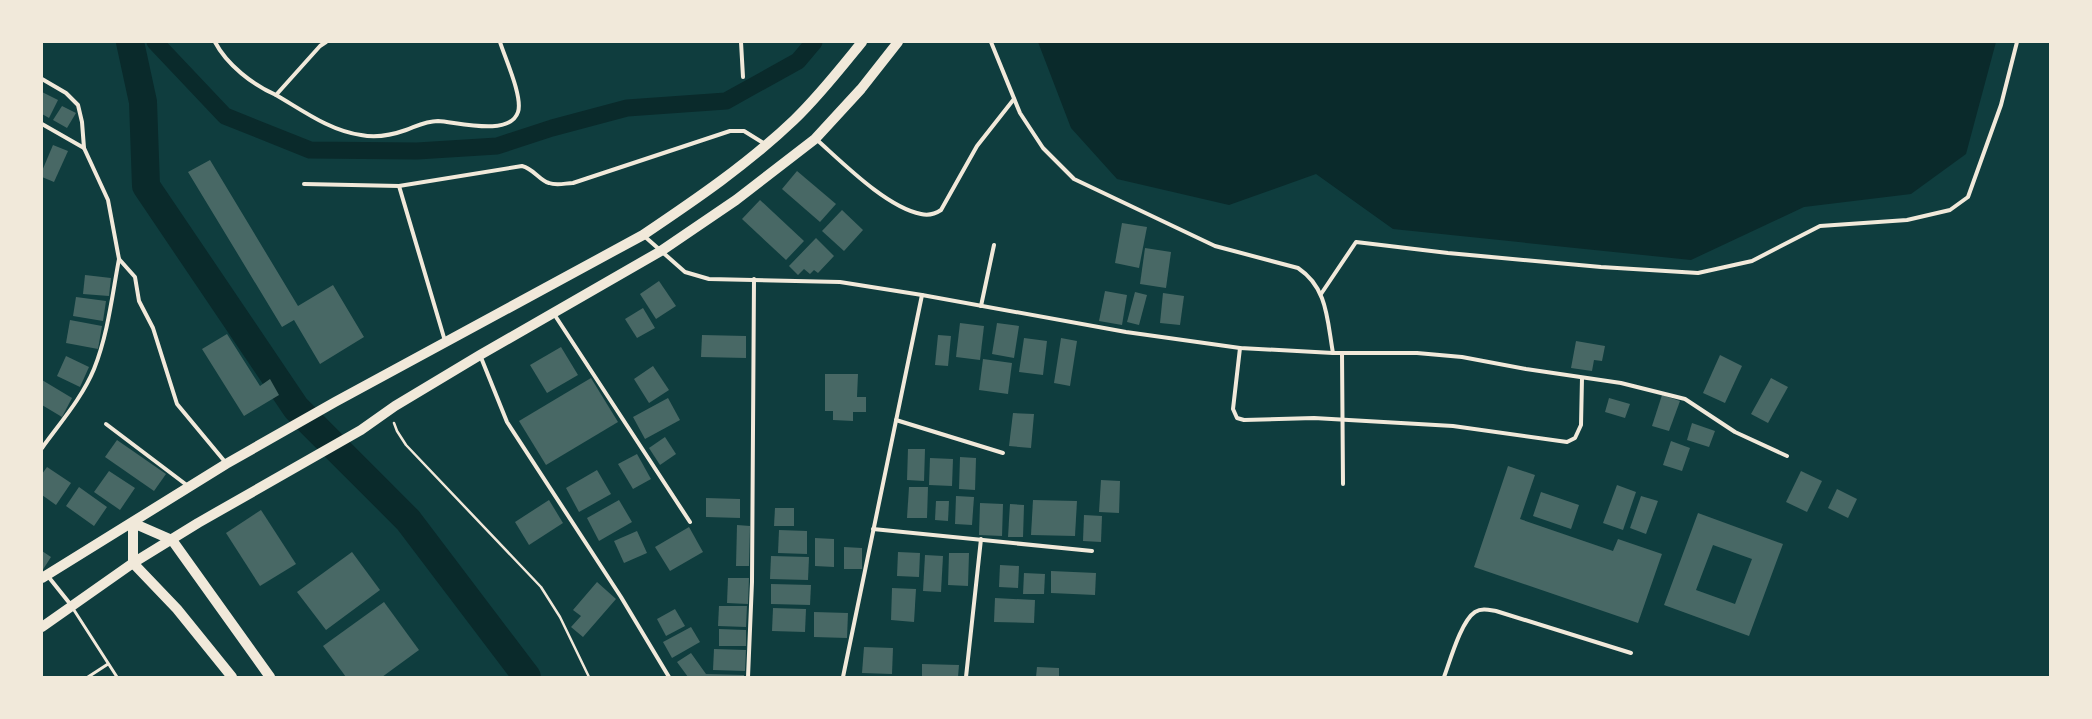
<svg xmlns="http://www.w3.org/2000/svg" width="2092" height="719" font-family="'Source Serif 4',serif">
	<style>
		.water { fill: #0a2a2b }
		.lines { fill: none; stroke-linecap: round; stroke-linejoin: round }
		.canal { stroke: #0a2a2b; stroke-width: 17 }
		.river { stroke: #0a2a2b; stroke-width: 28 }
		.building { fill: #486865; fill-rule: evenodd }
		.path { stroke: #f1e9da; stroke-width: 2.5 }
		.service { stroke: #f1e9da; stroke-width: 3 }
		.minor { stroke: #f1e9da; stroke-width: 4 }
		.primary { stroke: #f1e9da; stroke-width: 10 }
	</style>
	<rect width="100%" height="100%" fill="#0f3d3e"/>
	<!-- water -->
	<polygon class="water" points="1038,42 1996,42 1966,154 1911,194 1804,207 1691,260 1393,229 1316,174 1229,205 1117,179 1071,128"/>
	<g class="lines">
		<!-- canal -->
		<polyline class="canal" points="155,42 225,116 310,150 417,151 497,146 552,128 627,108 726,101 798,61 814,42"/>
		<!-- river -->
		<polyline class="river" points="130,42 143,102 146,186 296,408 408,520 527,677"/>
	</g>
	<!-- building -->
	<g class="building">
		<polygon points="42,92 58,100 49,118 42,114"/>
		<polygon points="62,106 76,113 67,128 53,120"/>
		<polygon points="53,145 68,151 54,182 42,177 42,171"/>
		<polygon points="210,160 298,306 333,285 364,337 320,364 294,320 282,327 188,172"/>
		<polygon points="797,171 836,204 820,222 782,189"/>
		<polygon points="760,200 804,241 786,260 742,219"/>
		<polygon points="842,210 863,230 844,251 822,231"/>
		<polygon points="1122,223 1147,227 1139,268 1115,263"/>
		<polygon points="816,238 834,256 818,273 814,270 810,274 804,269 798,275 789,266"/>
		<polygon points="1145,248 1171,252 1166,288 1140,284"/>
		<polygon points="85,275 111,278 109,296 83,294"/>
		<polygon points="659,281 676,306 656,319 640,294"/>
		<polygon points="1105,291 1127,295 1122,325 1099,321"/>
		<polygon points="1135,292 1147,295 1139,325 1127,322"/>
		<polygon points="1163,293 1184,296 1180,325 1160,323"/>
		<polygon points="76,297 106,301 103,321 73,316"/>
		<polygon points="643,308 655,328 637,338 625,319"/>
		<polygon points="70,320 102,326 98,349 66,343"/>
		<polygon points="960,323 984,326 980,360 956,357"/>
		<polygon points="997,323 1019,326 1014,358 992,354"/>
		<polygon points="227,334 260,386 270,379 279,395 244,416 202,349"/>
		<polygon points="702,335 746,336 746,358 701,357"/>
		<polygon points="938,335 951,336 948,366 935,365"/>
		<polygon points="1024,338 1047,341 1043,375 1019,372"/>
		<polygon points="1061,338 1077,341 1070,386 1054,383"/>
		<polygon points="1576,341 1605,346 1602,361 1594,360 1592,371 1571,368"/>
		<polygon points="561,347 578,375 547,393 530,365"/>
		<polygon points="1720,355 1742,366 1725,403 1703,393"/>
		<polygon points="66,356 89,367 80,387 57,376"/>
		<polygon points="983,359 1012,363 1008,394 979,390"/>
		<polygon points="653,366 669,390 649,403 634,379"/>
		<polygon points="825,374 858,374 857,397 866,397 866,412 853,412 853,421 833,420 833,411 825,411"/>
		<polygon points="591,378 618,422 546,465 519,421"/>
		<polygon points="1771,378 1788,387 1768,423 1751,414"/>
		<polygon points="42,380 72,398 62,417 42,405"/>
		<polygon points="1662,395 1680,401 1669,431 1652,426"/>
		<polygon points="668,398 680,420 645,439 633,417"/>
		<polygon points="1609,398 1630,404 1625,418 1605,412"/>
		<polygon points="1013,413 1034,414 1031,448 1009,446"/>
		<polygon points="1692,423 1715,431 1709,447 1687,440"/>
		<polygon points="665,437 676,454 660,465 649,448"/>
		<polygon points="117,440 166,474 154,491 105,457"/>
		<polygon points="1671,441 1690,448 1682,471 1663,465"/>
		<polygon points="908,449 925,449 924,481 907,480"/>
		<polygon points="637,454 651,479 633,489 618,464"/>
		<polygon points="960,457 976,458 975,490 959,489"/>
		<polygon points="930,458 953,459 952,486 929,485"/>
		<polygon points="1508,466 1535,475 1520,519 1613,551 1618,539 1662,554 1638,623 1474,567"/>
		<polygon points="47,467 71,483 56,505 42,495 42,474"/>
		<polygon points="597,470 611,494 579,512 566,488"/>
		<polygon points="109,471 135,488 120,510 94,492"/>
		<polygon points="1801,471 1822,481 1807,512 1786,502"/>
		<polygon points="1101,480 1120,481 1119,513 1099,512"/>
		<polygon points="1617,485 1636,492 1623,530 1603,523"/>
		<polygon points="79,487 107,507 94,526 66,506"/>
		<polygon points="909,487 928,487 927,518 907,518"/>
		<polygon points="1837,489 1857,499 1848,518 1828,508"/>
		<polygon points="1541,492 1579,505 1571,529 1533,516"/>
		<polygon points="956,496 974,497 972,525 955,524"/>
		<polygon points="1641,496 1658,501 1646,534 1630,528"/>
		<polygon points="706,498 740,499 740,518 706,517"/>
		<polygon points="549,500 563,523 529,545 515,522"/>
		<polygon points="619,500 632,522 599,541 587,518"/>
		<polygon points="1033,500 1077,501 1075,536 1031,535"/>
		<polygon points="936,501 949,501 948,521 935,520"/>
		<polygon points="980,503 1003,504 1002,536 979,535"/>
		<polygon points="1010,504 1024,505 1023,537 1008,537"/>
		<polygon points="775,508 794,508 794,526 774,526"/>
		<polygon points="261,510 296,564 260,586 226,533"/>
		<path d="M1698,513L1783,544L1749,636L1664,605ZM1713,545L1752,559L1735,604L1696,590Z"/>
		<polygon points="1084,515 1102,516 1101,542 1083,541"/>
		<polygon points="737,525 750,526 749,566 736,566"/>
		<polygon points="689,527 703,552 670,571 655,547"/>
		<polygon points="779,530 807,531 807,554 778,553"/>
		<polygon points="637,531 647,553 624,563 614,541"/>
		<polygon points="815,538 834,539 834,567 815,566"/>
		<polygon points="844,547 862,548 862,569 844,569"/>
		<polygon points="42,551 51,557 42,571"/>
		<polygon points="352,552 380,590 326,630 297,592"/>
		<polygon points="898,552 920,553 919,577 897,576"/>
		<polygon points="949,553 969,553 968,586 948,585"/>
		<polygon points="925,555 943,556 941,592 923,591"/>
		<polygon points="771,556 809,557 808,580 770,579"/>
		<polygon points="1000,565 1019,566 1018,588 999,587"/>
		<polygon points="1051,571 1096,573 1095,595 1051,593"/>
		<polygon points="1024,573 1045,574 1044,594 1023,594"/>
		<polygon points="728,578 749,578 748,604 727,603"/>
		<polygon points="597,582 616,599 583,637 571,627 581,616 573,610"/>
		<polygon points="771,584 811,585 810,605 771,604"/>
		<polygon points="892,588 916,589 914,622 891,620"/>
		<polygon points="995,598 1035,600 1034,623 994,622"/>
		<polygon points="384,602 419,650 382,677 346,677 323,646"/>
		<polygon points="719,606 747,606 746,627 718,626"/>
		<polygon points="773,608 806,609 805,632 772,631"/>
		<polygon points="675,609 685,626 666,636 657,619"/>
		<polygon points="814,612 848,613 847,638 814,637"/>
		<polygon points="691,627 700,642 672,658 663,642"/>
		<polygon points="719,629 746,630 746,646 719,646"/>
		<polygon points="864,647 893,648 892,674 862,673"/>
		<polygon points="714,649 746,650 745,671 713,670"/>
		<polygon points="691,653 706,674 744,675 744,677 688,677 677,662"/>
		<polygon points="922,664 959,665 958,677 922,677"/>
		<polygon points="1037,667 1059,668 1059,677 1036,677"/>
	</g>
	<g class="lines">
		<!-- path -->
		<polyline class="path" points="394,423 397,431 406,445 541,587 560,617 589,677"/>
		<!-- service -->
		<g class="service">
			<polyline points="72,607 117,677"/>
			<polyline points="88,677 108,664"/>
		</g>
		<!-- minor -->
		<g class="minor">
			<path d="M215,42C227,65 253,85 276,95L320,46L326,42"/>
			<polyline points="741,42 743,77"/>
			<path d="M991,42L1020,113L1043,148L1074,179L1215,246L1298,268C1328,288 1327,320 1333,353"/>
			<polyline points="42,79 66,93 78,105 82,122 84,148 108,200 119,259 135,277 139,301 153,328 177,404 226,463"/>
			<path d="M276,95C302,110 330,131 361,135C376,138 392,135 406,130C417,126 426,121 438,121C457,122 510,137 518,112C523,97 505,58 500,42"/>
			<polyline points="42,124 84,148"/>
			<path d="M816,139C842,162 886,207 921,214C929,216 935,214 941,210L977,146L1014,99"/>
			<path d="M304,184L399,186L522,166C534,169 539,180 549,183C557,186 566,183 573,183L730,131H744L765,144"/>
			<polyline points="399,186 445,341"/>
			<polyline points="643,235 685,272 709,279 840,282 922,295 843,677"/>
			<polyline points="1321,294 1356,242 1448,253 1601,267 1698,273 1752,261 1820,226 1907,220 1950,210 1968,197 2001,105 2017,42"/>
			<polyline points="922,295 1126,332 1240,348 1333,353 1417,353 1462,357 1526,369 1621,383 1685,399 1735,432 1787,456"/>
			<polyline points="981,306 994,245"/>
			<polyline points="554,314 690,522"/>
			<polyline points="1240,348 1233,409 1237,418 1244,420 1314,418 1453,426 1567,442 1575,438 1581,425 1582,378"/>
			<polyline points="1342,353 1343,484"/>
			<polyline points="480,355 507,422 621,597 669,677"/>
			<polyline points="896,420 1003,453"/>
			<polyline points="106,424 188,486"/>
			<path d="M42,448C60,423 82,398 94,369C108,334 112,296 119,259"/>
			<polyline points="873,529 1092,551"/>
			<polyline points="47,575 71,605"/>
			<polyline points="748,677 752,582 754,279"/>
			<polyline points="966,677 981,539"/>
			<path d="M1444,677C1450,661 1461,621 1475,612C1482,608 1489,610 1496,611L1631,653"/>
		</g>
		<!-- primary -->
		<g class="primary">
			<path d="M42,578L226,464L335,402L643,235C695,200 748,164 794,120C819,96 840,69 862,42"/>
			<polyline points="42,627 133,563 198,523 361,430 395,406 480,355 661,251 736,200 815,139 861,89 898,42"/>
			<polyline points="232,677 177,609 133,563 133,523 172,540 270,677"/>
		</g>
	</g>
	<!-- border -->
	<rect width="2092" height="719" fill="none" stroke="#f1e9da" stroke-width="86"/>
</svg>
